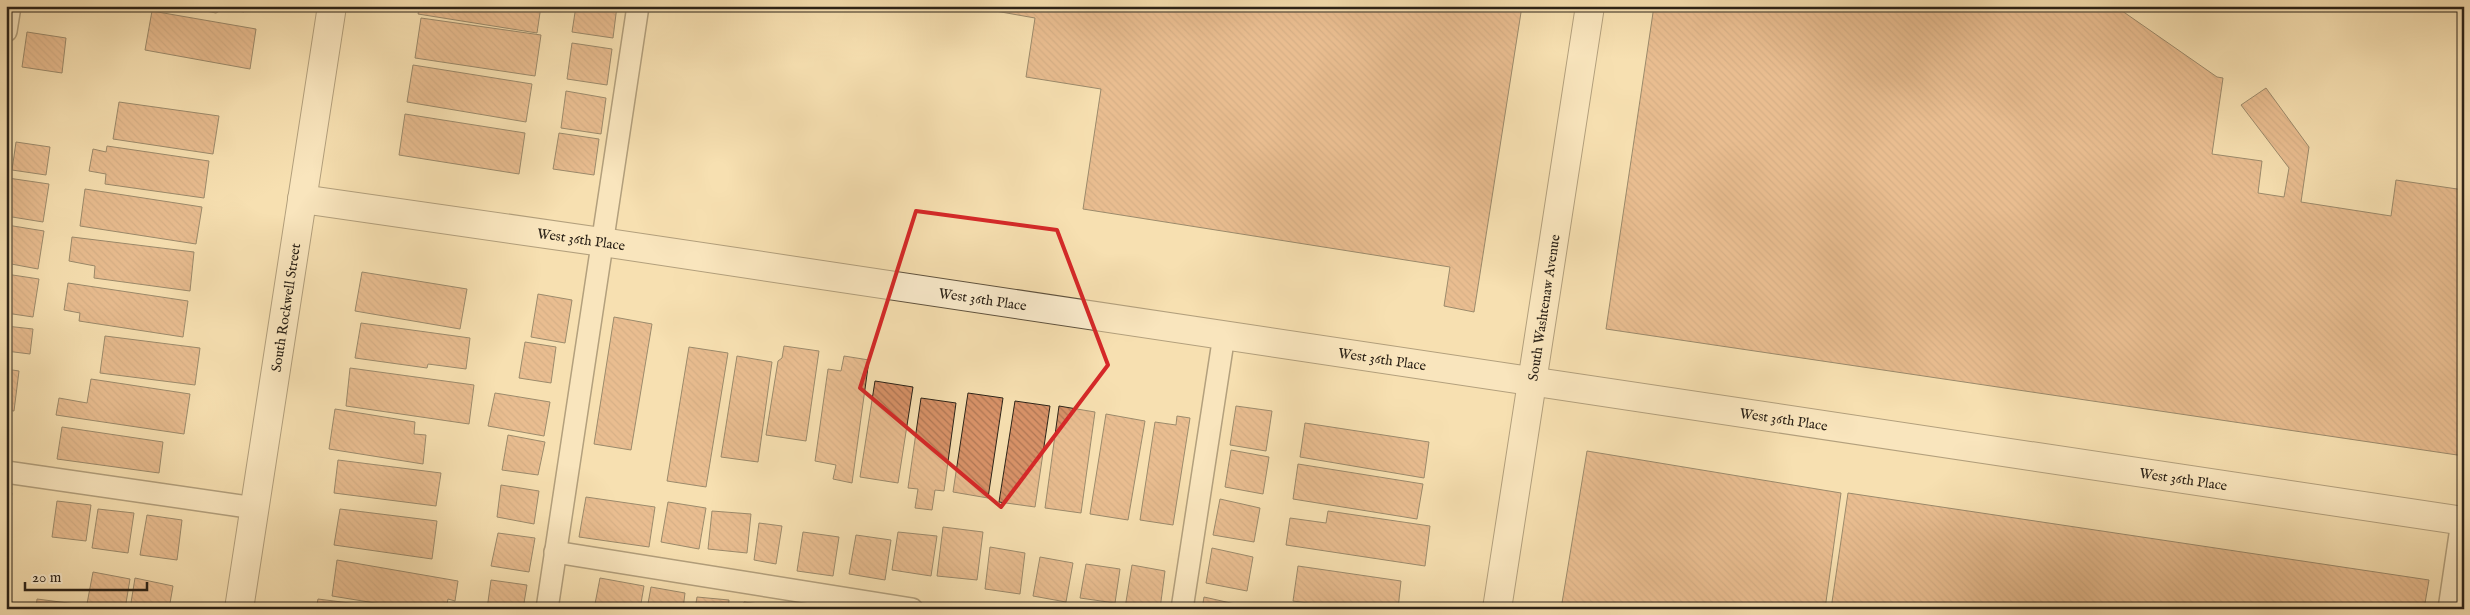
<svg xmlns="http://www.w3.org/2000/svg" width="2470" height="615" font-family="'IM FELL English',serif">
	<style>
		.building { fill: url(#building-back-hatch); stroke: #2c2318 }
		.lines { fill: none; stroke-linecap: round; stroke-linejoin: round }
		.service-casing { stroke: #5f523e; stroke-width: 24 }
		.minor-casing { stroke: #5f523e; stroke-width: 30 }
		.service { stroke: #faebcc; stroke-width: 21 }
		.minor { stroke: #faebcc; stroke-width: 28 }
		.marked { fill: none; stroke: #d62828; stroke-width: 4; stroke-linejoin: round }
		.labels { text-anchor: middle; stroke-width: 4; stroke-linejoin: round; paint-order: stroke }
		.street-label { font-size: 14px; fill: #2c2318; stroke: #faebcc }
	</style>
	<defs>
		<pattern id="building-back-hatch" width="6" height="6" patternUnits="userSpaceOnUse" patternTransform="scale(1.25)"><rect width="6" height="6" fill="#d89268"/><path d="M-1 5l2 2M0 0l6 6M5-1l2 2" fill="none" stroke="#af7755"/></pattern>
	</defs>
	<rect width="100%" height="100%" fill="#f7e0b1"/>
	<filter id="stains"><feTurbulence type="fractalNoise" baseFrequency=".004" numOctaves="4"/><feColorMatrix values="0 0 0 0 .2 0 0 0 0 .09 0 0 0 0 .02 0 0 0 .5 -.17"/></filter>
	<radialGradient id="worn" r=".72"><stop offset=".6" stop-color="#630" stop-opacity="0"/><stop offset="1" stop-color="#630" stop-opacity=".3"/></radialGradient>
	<!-- building -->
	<g class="building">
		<polygon points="179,6 245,6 244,12 223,9 216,13"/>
		<polygon points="420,6 541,6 537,33 418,14"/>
		<polygon points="576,6 617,6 613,38 572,32"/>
		<polygon points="967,6 1522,6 1474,312 1444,306 1450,267 1083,209 1101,89 1026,77 1035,18"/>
		<polygon points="1654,6 2115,6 2217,77 2223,78 2212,154 2262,161 2258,193 2284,197 2289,168 2241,105 2266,88 2309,147 2301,202 2391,216 2396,180 2464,190 2464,456 1606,329"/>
		<polygon points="152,11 256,29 250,69 145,50"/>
		<polygon points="421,18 541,35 535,76 415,58"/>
		<polygon points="27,32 66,38 62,73 22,67"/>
		<polygon points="572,43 612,49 607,85 567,79"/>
		<polygon points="413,65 532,84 526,122 407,102"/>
		<polygon points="566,91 606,98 601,134 561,128"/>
		<polygon points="119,102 219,116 213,154 113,139"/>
		<polygon points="405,114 525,133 519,174 399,155"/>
		<polygon points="559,133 599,139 594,175 553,169"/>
		<polygon points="16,142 50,147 46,175 12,170"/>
		<polygon points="107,146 209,161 204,198 105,184 106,174 89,171 93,149 106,152"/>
		<polygon points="8,178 49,184 43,222 6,216"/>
		<polygon points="85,189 202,207 196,244 80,226"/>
		<polygon points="7,225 44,231 38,269 6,263"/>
		<polygon points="72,237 194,252 190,291 94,278 95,266 69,261"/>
		<polygon points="362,272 467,289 460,329 355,311"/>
		<polygon points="6,274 39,279 33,317 6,313"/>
		<polygon points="68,283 188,301 183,337 79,321 80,313 64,310"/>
		<polygon points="538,294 572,300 565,343 531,337"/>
		<polygon points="614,317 652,324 631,450 594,444"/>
		<polygon points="361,323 470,338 466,369 428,364 427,368 355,358"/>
		<polygon points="6,326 33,329 30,354 6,351"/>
		<polygon points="105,336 200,348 195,385 100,373"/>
		<polygon points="525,342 556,347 551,383 519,378"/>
		<polygon points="784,346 819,351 806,441 766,435 778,361 782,358"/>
		<polygon points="689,347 728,353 706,487 667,481"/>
		<polygon points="737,356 772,362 758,462 721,457"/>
		<polygon points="844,356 869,360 852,483 833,479 836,465 815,461 828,369 841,371"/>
		<polygon points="350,368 474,385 469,424 346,406"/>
		<polygon points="6,369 19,371 14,411 6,410"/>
		<polygon points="91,379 190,394 184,434 56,415 59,398 87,403"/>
		<polygon points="875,381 913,387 898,483 860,477"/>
		<polygon points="495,393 550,402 544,436 488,426"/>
		<polygon points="968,393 1003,398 988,498 953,492"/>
		<polygon points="921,398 956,403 944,491 935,490 932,510 915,508 918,489 908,488"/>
		<polygon points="1015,401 1050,406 1035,507 999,502"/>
		<polygon points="1059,406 1095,412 1081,513 1045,508"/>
		<polygon points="1236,406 1272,411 1266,451 1230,445"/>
		<polygon points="335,409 415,422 414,434 426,435 423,464 329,449"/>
		<polygon points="1106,414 1145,421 1128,520 1090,514"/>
		<polygon points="1177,416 1190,418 1173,525 1140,520 1155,422 1176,425"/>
		<polygon points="6,418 11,419 9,450 6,450"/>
		<polygon points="1305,423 1429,442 1424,478 1300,457"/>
		<polygon points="62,427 163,442 159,473 57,459"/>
		<polygon points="508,435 545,442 538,475 502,470"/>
		<polygon points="1231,450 1269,457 1263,494 1225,487"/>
		<polygon points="1587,451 1841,493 1825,609 1561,609"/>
		<polygon points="338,460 441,473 436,506 334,493"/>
		<polygon points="1298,464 1423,484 1417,519 1293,499"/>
		<polygon points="501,485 539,491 534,524 497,517"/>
		<polygon points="6,493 12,493 6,530"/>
		<polygon points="1848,493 2429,580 2424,609 1831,609"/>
		<polygon points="586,497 655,507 649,547 579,537"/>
		<polygon points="1220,499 1260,508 1254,542 1213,535"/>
		<polygon points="57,501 91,505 86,541 52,537"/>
		<polygon points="668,502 706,508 699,549 661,542"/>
		<polygon points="98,509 134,513 128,553 92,548"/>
		<polygon points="340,509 437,521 432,559 334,545"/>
		<polygon points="712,511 751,514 747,553 708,549"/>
		<polygon points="1328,511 1430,526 1425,566 1286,545 1290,518 1326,523"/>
		<polygon points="147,515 182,520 177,560 140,555"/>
		<polygon points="759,523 782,526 776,564 754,560"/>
		<polygon points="943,527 983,532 977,580 937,576"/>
		<polygon points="803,532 839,537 833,576 797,571"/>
		<polygon points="898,532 937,536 931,576 892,570"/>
		<polygon points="498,533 535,538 529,572 491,566"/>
		<polygon points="856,535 891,540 885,580 849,574"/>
		<polygon points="990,547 1025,553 1020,594 985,589"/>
		<polygon points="1212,548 1253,557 1247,591 1206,583"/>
		<polygon points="1040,557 1073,563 1066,602 1033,596"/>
		<polygon points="337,560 458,581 455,601 448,599 446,609 412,609 332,596"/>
		<polygon points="1086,564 1120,569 1115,603 1080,598"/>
		<polygon points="1132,565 1165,571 1160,609 1125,608"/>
		<polygon points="1298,566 1401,581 1398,609 1352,609 1293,601"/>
		<polygon points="93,572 130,579 125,609 86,609"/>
		<polygon points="135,578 173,586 169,609 130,609"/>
		<polygon points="600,578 644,586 640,609 594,609"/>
		<polygon points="491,580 527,585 523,609 487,609"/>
		<polygon points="651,587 685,593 683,609 647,609"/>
		<polygon points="697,597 729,600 728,609 695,609"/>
		<polygon points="1204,597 1244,606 1244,609 1202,609"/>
		<polygon points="37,599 76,604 76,609 36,609"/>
		<polygon points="318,599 397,609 316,609"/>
		<polygon points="744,602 767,605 766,609 742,609"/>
	</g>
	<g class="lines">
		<defs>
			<g id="service">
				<polyline points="6,31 10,6"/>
				<polyline points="6,472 255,508"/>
				<polyline points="555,552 912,609"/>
				<polyline points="547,609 638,6"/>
				<polyline points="1182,609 1224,335"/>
				<polyline points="2449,609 2462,521"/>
			</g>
			<g id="minor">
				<path id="s1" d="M302,199L602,242L2464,521"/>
				<path id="s2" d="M239,609L332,6"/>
				<path id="s3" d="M1497,609L1590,6"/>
			</g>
		</defs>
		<!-- service casing -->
		<use href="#service" class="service-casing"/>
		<!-- minor casing -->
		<use href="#minor" class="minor-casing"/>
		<!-- service -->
		<use href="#service" class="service"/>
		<!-- minor -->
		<use href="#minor" class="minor"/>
	</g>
	<!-- marked area -->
	<path d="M0 0H2470V615H0ZM916,211L1057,230L1108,365L1001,507L860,388Z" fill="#f7e0b1" fill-opacity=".55" fill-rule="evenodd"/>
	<path class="marked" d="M916,211L1057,230L1108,365L1001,507L860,388Z"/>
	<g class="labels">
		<!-- street labels -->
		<g class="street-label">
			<text dy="5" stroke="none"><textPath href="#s1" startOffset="282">West 36th Place</textPath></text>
			<text dy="5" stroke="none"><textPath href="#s1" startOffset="688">West 36th Place</textPath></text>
			<text dy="5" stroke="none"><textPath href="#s2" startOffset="305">South Rockwell Street</textPath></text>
			<text dy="5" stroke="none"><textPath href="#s3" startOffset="305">South Washtenaw Avenue</textPath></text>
			<text dy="5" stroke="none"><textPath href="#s1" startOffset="1092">West 36th Place</textPath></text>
			<text dy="5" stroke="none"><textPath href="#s1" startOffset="1498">West 36th Place</textPath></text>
			<text dy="5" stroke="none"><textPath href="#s1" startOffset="1902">West 36th Place</textPath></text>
		</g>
	</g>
	<!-- margin -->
	<rect width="2470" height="615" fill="none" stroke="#f7e0b1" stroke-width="25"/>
	<rect x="8" y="8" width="2455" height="600" fill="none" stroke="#2c2318" stroke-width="2.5"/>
	<rect x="12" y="12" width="2445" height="590" fill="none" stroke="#2c2318"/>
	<!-- scale -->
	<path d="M25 582v8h122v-8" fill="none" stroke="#2c2318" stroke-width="2.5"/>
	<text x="32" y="582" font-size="15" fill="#2c2318" stroke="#faebcc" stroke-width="4" paint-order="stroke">20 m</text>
	<rect width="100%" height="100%" filter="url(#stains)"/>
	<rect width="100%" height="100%" fill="url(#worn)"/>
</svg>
